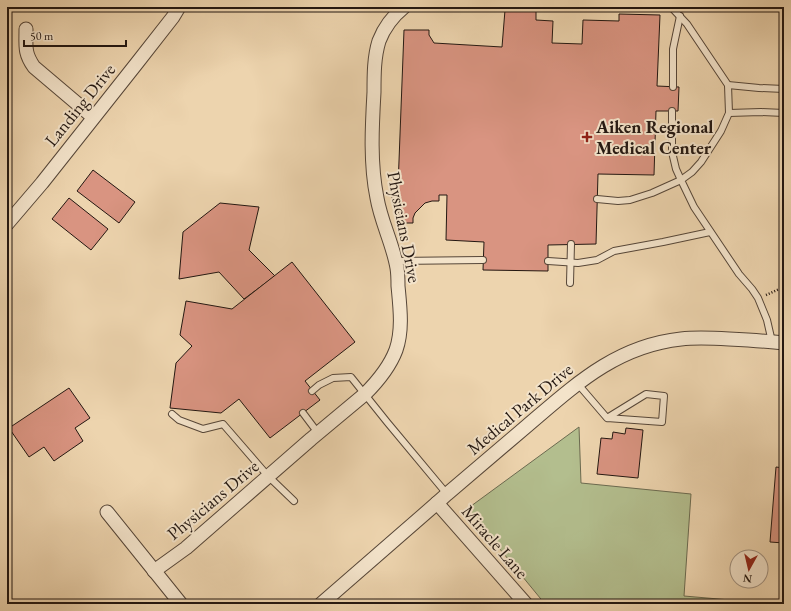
<svg xmlns="http://www.w3.org/2000/svg" width="791" height="611" font-family="'EB Garamond',serif">
	<style>
		.green { fill: #b3be8e; stroke: #6b6a50 }
		.building { fill: #d99481; stroke: #231711 }
		.lines { fill: none; stroke-linecap: round; stroke-linejoin: round }
		.service-casing { stroke: #564638; stroke-width: 8 }
		.minor-casing { stroke: #564638; stroke-width: 15 }
		.path { stroke: #231711; stroke-width: 2.5; stroke-dasharray: 1 2; stroke-linecap: butt }
		.service { stroke: #f3e3ca; stroke-width: 6 }
		.minor { stroke: #f3e3ca; stroke-width: 13 }
		.poi-dot { fill: #8f2418; stroke: #f3e3ca; stroke-width: 1.5 }
		.labels { text-anchor: middle; stroke-width: 4; stroke-linejoin: round; paint-order: stroke }
		.street-label { font-size: 18px; fill: #231711; stroke: #f3e3ca }
		.poi-label { font-size: 18px; font-weight: bold; fill: #231711; stroke: #f3e3ca; text-anchor: start }
	</style>
	<rect width="100%" height="100%" fill="#edd4ae"/>
	<filter id="stains"><feTurbulence type="fractalNoise" baseFrequency=".005" numOctaves="4"/><feColorMatrix values="0 0 0 0 .2 0 0 0 0 .09 0 0 0 0 .02 0 0 0 .5 -.17"/></filter>
	<radialGradient id="worn" r=".72"><stop offset=".6" stop-color="#630" stop-opacity="0"/><stop offset="1" stop-color="#630" stop-opacity=".3"/></radialGradient>
	<!-- green -->
	<polygon class="green" points="579,427 581,483 691,494 684,596 776,604 545,604 467,509"/>
	<!-- building -->
	<g class="building">
		<polygon points="505,10 536,11 536,20 553,21 552,43 582,44 583,20 619,21 619,14 660,15 657,86 679,87 678,111 656,111 654,175 598,174 596,244 548,245 548,271 483,270 484,242 446,240 447,195 439,195 439,201 432,201 425,203 415,213 413,218 413,223 399,223 399,204 392,203 392,187 398,187 404,30 429,30 429,35 434,43 502,47"/>
		<polygon points="93,170 135,202 119,223 77,191"/>
		<polygon points="69,198 108,229 91,250 52,219"/>
		<polygon points="220,203 259,207 249,250 275,276 244,299 219,272 179,279 183,232"/>
		<polygon points="292,262 355,342 305,381 320,400 270,438 239,399 221,413 170,408 176,363 192,346 180,335 186,301 232,309"/>
		<polygon points="69,388 90,418 75,428 83,441 54,461 44,447 29,457 9,428"/>
		<polygon points="626,428 643,430 638,478 597,474 601,438 612,439 613,432 625,434"/>
		<polygon points="776,467 784,468 784,543 770,542"/>
	</g>
	<g class="lines">
		<defs>
			<g id="service">
				<polyline points="671,7 687,24 728,85 729,113 721,131 701,162 692,172 681,180 694,207 739,274 752,289 758,298 767,320 772,342"/>
				<polyline points="728,85 759,88 784,89"/>
				<polyline points="673,87 673,49 680,16"/>
				<polyline points="729,113 761,112 784,113"/>
				<polyline points="597,199 618,201 630,200 652,193 681,180 676,169 672,152 672,111"/>
				<polyline points="395,261 483,260"/>
				<polyline points="548,261 578,263 597,260 614,251 663,242 710,232"/>
				<polyline points="570,283 571,244"/>
				<polyline points="577,383 607,418 662,422 664,396 646,394 607,418"/>
				<polyline points="312,391 319,385 333,378 351,377 387,422 447,494"/>
				<polyline points="303,413 318,433"/>
				<polyline points="172,414 179,420 203,429 223,424 268,476 294,501"/>
			</g>
			<g id="minor">
				<path d="M26,29C26,46 24,53 34,67L93,117"/>
				<polyline points="7,224 42,183 137,63 173,17 179,7"/>
				<polyline points="437,503 526,604"/>
				<polyline points="107,512 181,604"/>
				<path d="M154,571L186,548L311,439L365,394C377,382 390,366 396,350C403,330 400,307 398,286C398,280 398,274 397,268C393,244 381,222 377,198C370,164 372,127 374,92C374,75 374,57 379,41C384,28 393,16 404,7"/>
				<path d="M321,604L437,503L447,494C474,471 501,448 528,425C575,385 616,346 681,339C697,337 713,338 729,339C748,340 766,341 784,343"/>
			</g>
		</defs>
		<!-- service casing -->
		<use href="#service" class="service-casing"/>
		<!-- minor casing -->
		<use href="#minor" class="minor-casing"/>
		<!-- path -->
		<polyline class="path" points="766,295 784,287"/>
		<!-- service -->
		<use href="#service" class="service"/>
		<!-- minor -->
		<use href="#minor" class="minor"/>
	</g>
	<!-- markers -->
	<path class="poi-dot" d="M585 131h4v4h4v4h-4v4h-4v-4h-4v-4h4z"/>
	<g class="labels">
		<!-- street labels -->
		<g class="street-label">
			<text transform="translate(80 105) rotate(-51)" y="6">Landing Drive</text>
			<text transform="translate(404 227) rotate(79)" y="6">Physicians Drive</text>
			<text transform="translate(520 409) rotate(-40)" y="6">Medical Park Drive</text>
			<text transform="translate(213 500) rotate(-40)" y="6">Physicians Drive</text>
			<text transform="translate(495 542) rotate(49)" y="6">Miracle Lane</text>
		</g>
		<!-- poi labels -->
		<g class="poi-label">
			<text x="596" y="133">Aiken Regional<tspan x="596" dy="21">Medical Center</tspan></text>
		</g>
	</g>
	<!-- margin -->
	<rect width="791" height="611" fill="none" stroke="#edd4ae" stroke-width="24"/>
	<rect x="8" y="8" width="775" height="595" fill="none" stroke="#231711" stroke-width="2"/>
	<rect x="12" y="12" width="767" height="587" fill="none" stroke="#231711"/>
	<!-- north arrow -->
	<g transform="translate(749 569) rotate(188)"><circle r="19" fill="#f3e3ca" stroke="#a09180"/>
	<path d="M0-3L7 15L0 10L-7 15Z" fill="#8f2418"/>
	<text y="-6" font-size="11" font-weight="bold" text-anchor="middle" fill="#231711">N</text>
	</g>
	<!-- scale -->
	<path d="M24 40v6h102v-6" fill="none" stroke="#231711" stroke-width="2"/>
	<text x="30" y="40" font-size="12" fill="#231711" stroke="#f3e3ca" stroke-width="3" paint-order="stroke">50 m</text>
	<rect width="100%" height="100%" filter="url(#stains)"/>
	<rect width="100%" height="100%" fill="url(#worn)"/>
</svg>
